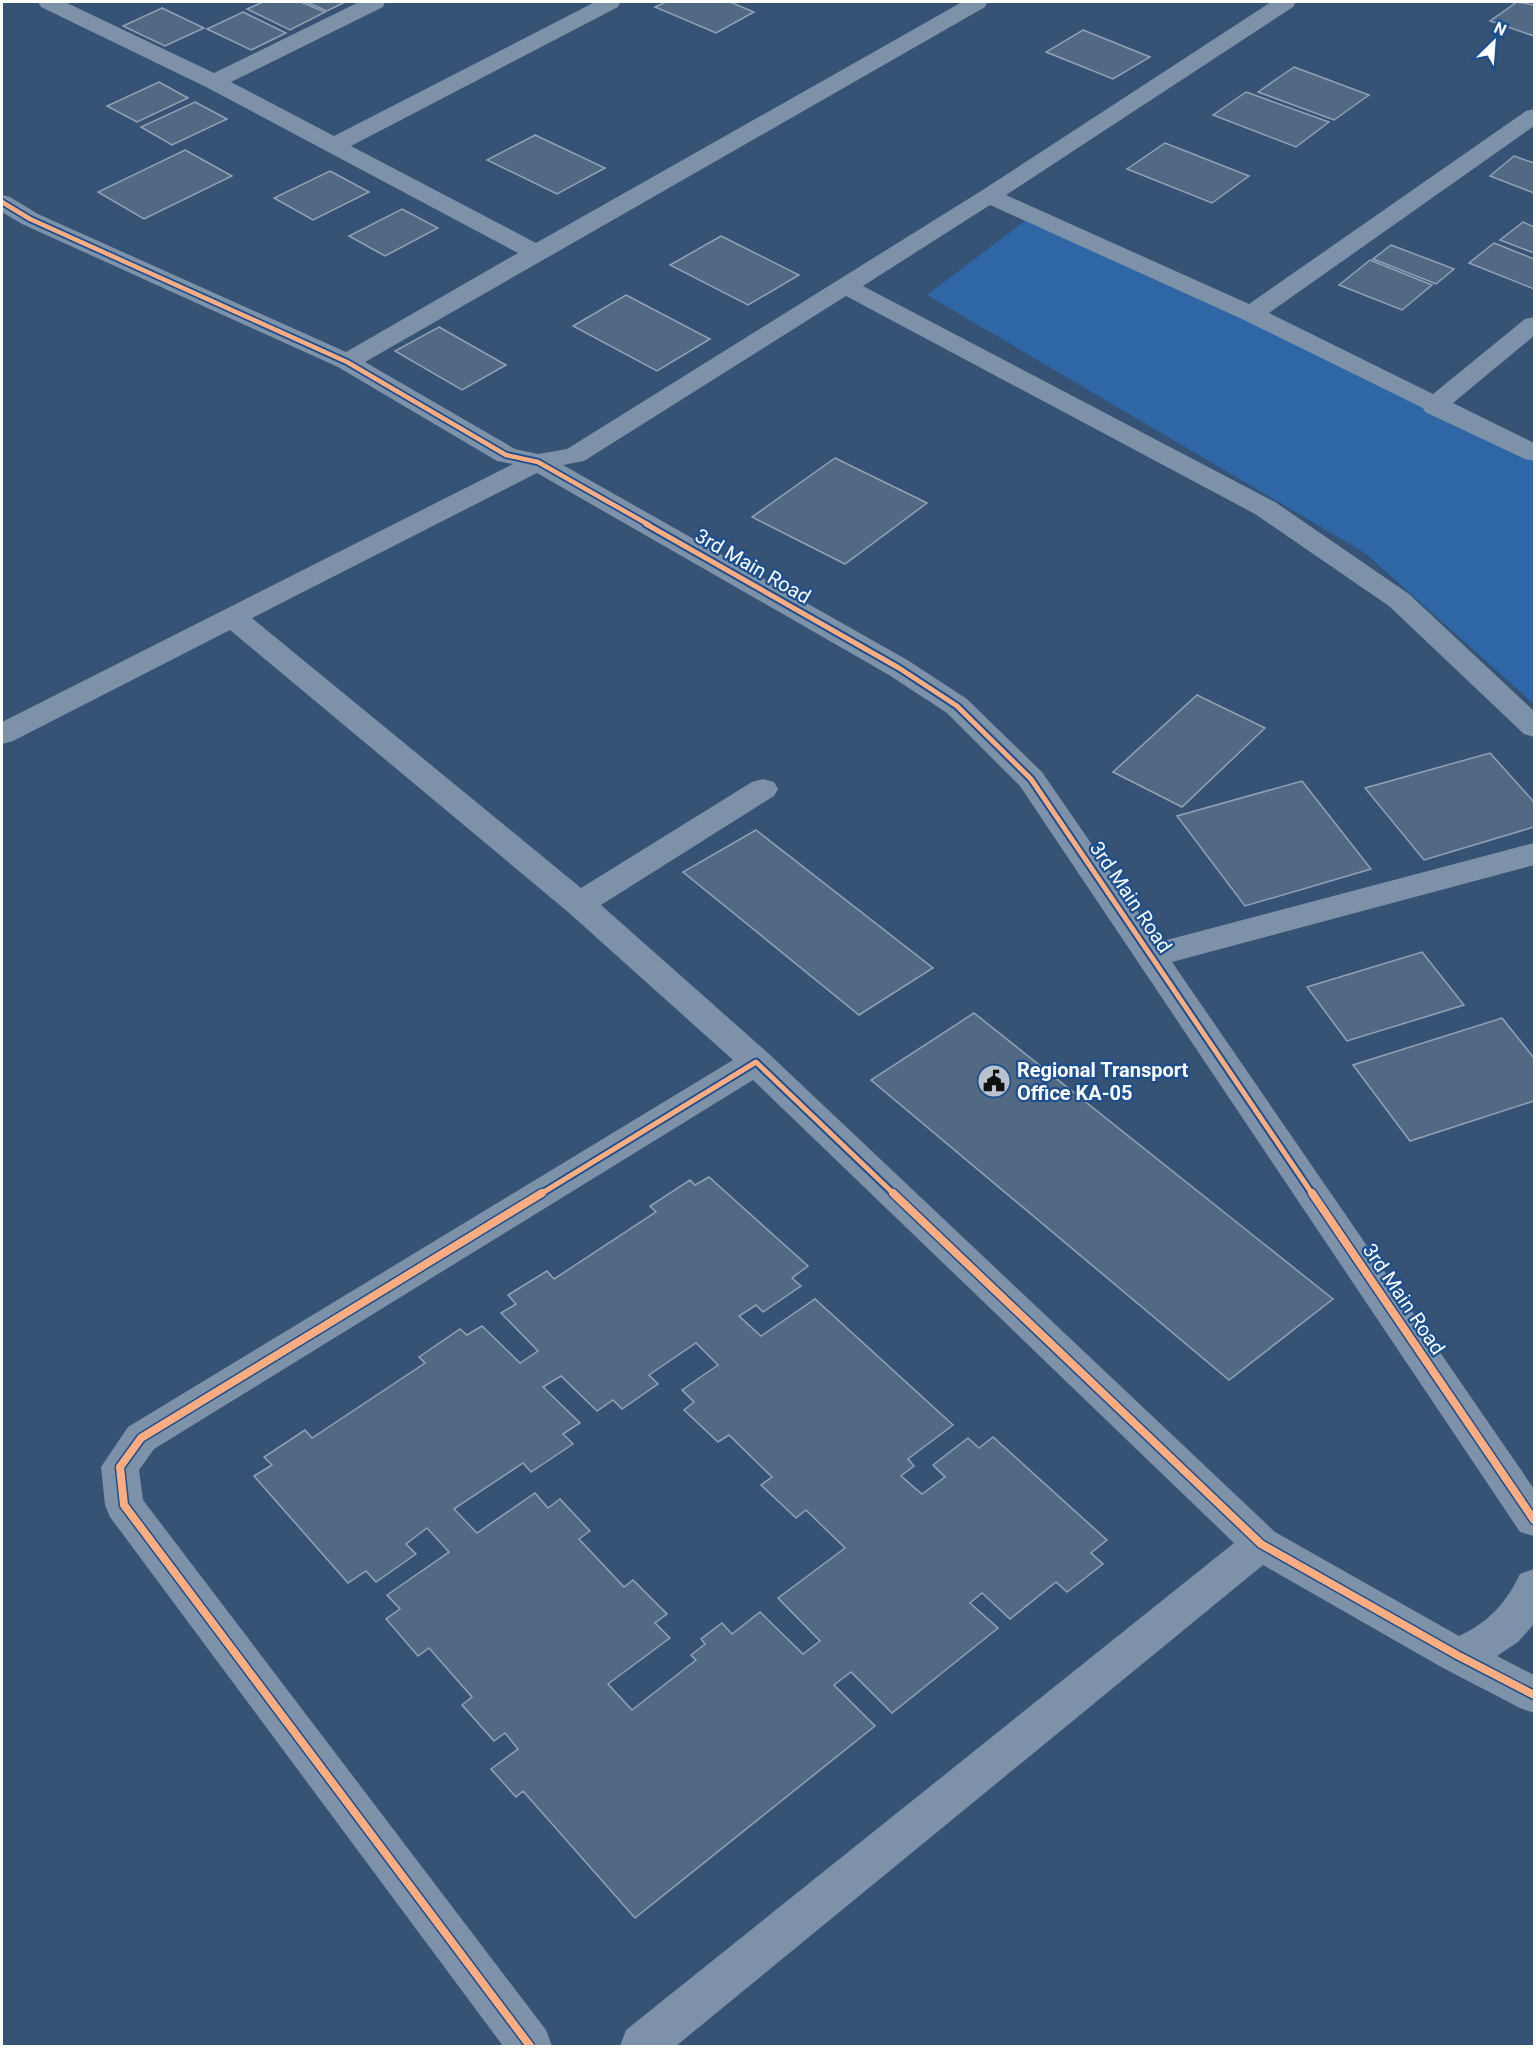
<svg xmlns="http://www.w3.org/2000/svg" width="1536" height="2048" font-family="Roboto,sans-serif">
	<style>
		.green { fill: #2f66a5 }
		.building { fill: #526984; stroke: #92a2b6; stroke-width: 1.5; fill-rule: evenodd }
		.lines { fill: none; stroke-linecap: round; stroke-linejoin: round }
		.minor { fill: #7d92a8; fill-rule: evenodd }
		.cycleway-far2-casing { stroke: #1b4f8f; stroke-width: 8 }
		.cycleway-far1-casing { stroke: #1b4f8f; stroke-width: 9 }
		.cycleway-casing { stroke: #1b4f8f; stroke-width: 11 }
		.cycleway-far2 { stroke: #ffac80; stroke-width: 4.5 }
		.cycleway-far1 { stroke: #ffac80; stroke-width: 5 }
		.cycleway { stroke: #ffac80; stroke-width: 8 }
		.labels { text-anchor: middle; stroke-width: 4.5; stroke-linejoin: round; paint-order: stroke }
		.street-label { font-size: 20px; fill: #fff; stroke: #1b4f8f }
		.poi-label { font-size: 20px; font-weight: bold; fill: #fff; stroke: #1b4f8f; text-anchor: start }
	</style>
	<rect width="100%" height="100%" fill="#365274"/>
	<!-- green -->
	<polygon class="green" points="1039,210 1534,452 1534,704 1365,553 927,295"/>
	<!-- building -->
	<g class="building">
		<polygon points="263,2 301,2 325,12 290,30 247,9"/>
		<polygon points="306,2 345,2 327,11"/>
		<polygon points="666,2 730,2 754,12 716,33 655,7"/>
		<polygon points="1517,2 1534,5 1534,36 1490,21"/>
		<polygon points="162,8 204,28 165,46 123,26"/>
		<polygon points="243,12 286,33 251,50 207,29"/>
		<polygon points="1083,30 1150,57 1113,79 1046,52"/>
		<polygon points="1294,67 1369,95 1334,120 1258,92"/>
		<polygon points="159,82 188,98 137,122 107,106"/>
		<polygon points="1246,92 1329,122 1296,147 1213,115"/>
		<polygon points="195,102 227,119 172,145 141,127"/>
		<polygon points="535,135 605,168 557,194 487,160"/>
		<polygon points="1165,143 1249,176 1212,203 1127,169"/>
		<polygon points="185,150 232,176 144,219 98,192"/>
		<polygon points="1514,156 1534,163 1534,193 1490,176"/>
		<polygon points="330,171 369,192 313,220 274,198"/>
		<polygon points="402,209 438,228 385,256 349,236"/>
		<polygon points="1523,222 1534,227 1534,253 1500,240"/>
		<polygon points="721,236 799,275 748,305 670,265"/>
		<polygon points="1494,243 1534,259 1534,289 1469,263"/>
		<polygon points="1391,245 1454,269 1436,284 1373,259"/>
		<polygon points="1370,260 1432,285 1402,310 1339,285"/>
		<polygon points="626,295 710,339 657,371 573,326"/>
		<polygon points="439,327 506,365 462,390 395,351"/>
		<polygon points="835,458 927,503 845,564 752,517"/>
		<polygon points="1197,695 1265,728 1182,807 1113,772"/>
		<polygon points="1490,753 1534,802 1534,827 1424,860 1365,788"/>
		<polygon points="1302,781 1371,869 1245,906 1177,816"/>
		<polygon points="756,830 933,968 859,1015 683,872"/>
		<polygon points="1422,952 1464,1005 1347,1041 1307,987"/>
		<polygon points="974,1013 1333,1299 1229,1380 871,1080"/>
		<polygon points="1502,1018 1534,1058 1534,1101 1410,1141 1353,1065"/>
		<path d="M709,1177L808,1266L792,1278L801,1286L763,1312L756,1305L739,1316L761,1336L815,1299L953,1425L908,1459L914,1466L901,1476L922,1494L945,1477L933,1465L968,1438L979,1448L993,1437L1107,1540L1091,1553L1103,1564L1067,1592L1056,1582L1010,1619L982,1593L970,1603L998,1628L892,1713L851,1672L834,1685L875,1726L635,1918L523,1791L516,1797L491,1769L518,1749L505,1733L494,1741L462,1705L472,1697L429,1648L418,1656L386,1619L400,1609L387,1595L449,1552L427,1528L406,1544L416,1554L376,1582L366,1571L348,1583L254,1476L272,1465L264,1457L305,1430L312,1438L425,1363L419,1357L460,1329L467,1335L482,1326L520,1363L538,1351L501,1313L516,1304L508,1295L547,1271L554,1279L656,1212L650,1206L690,1180L695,1185ZM696,1343L718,1365L682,1390L694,1402L684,1410L718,1442L729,1435L772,1477L761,1485L796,1518L806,1510L845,1548L778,1598L820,1641L803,1654L760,1612L732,1634L722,1623L701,1639L705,1644L691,1655L696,1660L632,1710L608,1684L670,1638L655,1623L667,1614L633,1580L624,1587L579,1539L590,1531L560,1499L548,1508L535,1493L477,1533L454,1509L523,1463L531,1472L573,1444L563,1434L580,1423L543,1387L561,1376L597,1411L613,1400L622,1409L658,1384L649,1375Z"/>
	</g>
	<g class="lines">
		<!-- minor -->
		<path class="minor" d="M38,2H65L214,73L359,2H385L383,7L231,82L334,136L595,2H620L618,7L351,146L536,243L962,2H987L985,7L365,362L515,449L538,454L567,449L981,191L1271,2H1296L1293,7L1006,195L1249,304L1526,111L1534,109V126L1269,313L1433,394L1525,319L1534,317V336L1453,403L1534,443V461L1525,459L1425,412L1423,408L1242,319L990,205L863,286L1275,502L1409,594L1534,711V737L1524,734L1389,606L1255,514L846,296L584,461L563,465L909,661L967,699L1042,772L1159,942L1534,843V865L1172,962L1534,1489V1536L1520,1532L1020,786L947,713L889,675L537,473L252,618L581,888L752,782L763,779L774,782L778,789L774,796L601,905L768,1053L1275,1532L1459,1636C1489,1622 1506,1603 1520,1574L1534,1569V1624L1518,1642L1497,1656L1534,1675V1713L1520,1708L1443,1668L1263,1565L676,2046H620L626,2030L1234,1543L753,1080L154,1449L139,1470L143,1500L546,2030L552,2046H503L110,1517L105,1505L101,1467L128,1427L733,1060L568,912L230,630L13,741L2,744V722L513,464L497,461L338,367L22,224L2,212V195L10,197L38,214L346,352L518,253L206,87L41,7Z"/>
		<defs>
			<polyline id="cycleway-far2" points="2,202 30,219 347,362 506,455 538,462 649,525"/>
			<g id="cycleway-far1">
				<polyline points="646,524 899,668 957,706 1031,779 1313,1195"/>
				<polyline points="539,1195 756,1062 895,1195"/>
			</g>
			<g id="cycleway">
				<polyline points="893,1193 1261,1544 1457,1655 1534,1695"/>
				<polyline points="1312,1193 1534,1520"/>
				<polyline points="530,2046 124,1505 120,1467 141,1438 542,1193"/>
			</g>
		</defs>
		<!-- cycleway-far2 casing -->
		<use href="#cycleway-far2" class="cycleway-far2-casing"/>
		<!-- cycleway-far1 casing -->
		<use href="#cycleway-far1" class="cycleway-far1-casing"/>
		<!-- cycleway casing -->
		<use href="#cycleway" class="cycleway-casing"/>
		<!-- cycleway-far2 -->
		<use href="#cycleway-far2" class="cycleway-far2"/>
		<!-- cycleway-far1 -->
		<use href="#cycleway-far1" class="cycleway-far1"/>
		<!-- cycleway -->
		<use href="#cycleway" class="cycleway"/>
	</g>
	<!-- icons -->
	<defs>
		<symbol id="civic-disc" viewBox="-11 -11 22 22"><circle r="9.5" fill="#b9c2ce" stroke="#1b4f8f"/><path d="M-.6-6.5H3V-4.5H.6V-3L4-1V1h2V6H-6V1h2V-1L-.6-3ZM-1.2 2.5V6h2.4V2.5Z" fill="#111"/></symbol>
	</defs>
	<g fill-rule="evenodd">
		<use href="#civic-disc" x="975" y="1062" width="38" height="38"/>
	</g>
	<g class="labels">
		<!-- street labels -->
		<g class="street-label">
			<text transform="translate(753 566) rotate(30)" y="7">3rd Main Road</text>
			<text transform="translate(1131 897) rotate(56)" y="7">3rd Main Road</text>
			<text transform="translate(1404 1299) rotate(56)" y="7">3rd Main Road</text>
		</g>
		<!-- poi labels -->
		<g class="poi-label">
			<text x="1017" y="1077">Regional Transport<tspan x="1017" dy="23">Office KA-05</tspan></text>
		</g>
	</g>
	<!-- border -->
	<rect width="1536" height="2048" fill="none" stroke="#ffffff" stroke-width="6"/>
	<!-- north arrow -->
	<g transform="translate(1494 42) rotate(25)" stroke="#1b4f8f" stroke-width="4.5" paint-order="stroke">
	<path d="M0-4.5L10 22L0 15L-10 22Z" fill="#ffffff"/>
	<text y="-9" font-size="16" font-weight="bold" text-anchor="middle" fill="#ffffff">N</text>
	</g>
</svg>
